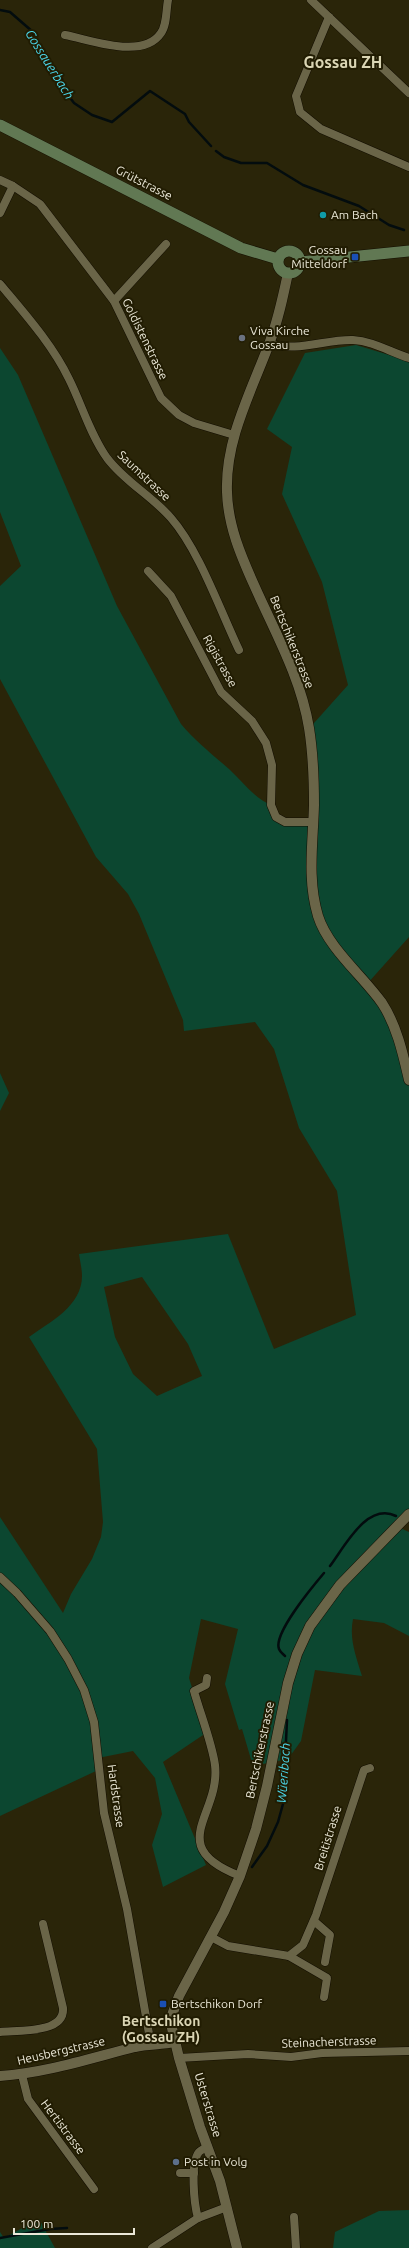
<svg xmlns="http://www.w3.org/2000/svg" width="409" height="2248" font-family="Ubuntu,sans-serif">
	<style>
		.green { fill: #0c4730; fill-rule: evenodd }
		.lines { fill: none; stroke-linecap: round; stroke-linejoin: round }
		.stream { stroke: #030c0e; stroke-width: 2.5 }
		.minor-casing { stroke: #130e00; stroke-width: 9 }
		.tertiary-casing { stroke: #130e00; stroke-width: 11 }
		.secondary-casing { stroke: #130e00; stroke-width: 12 }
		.minor { stroke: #6a6548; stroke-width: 8 }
		.tertiary { stroke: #6a6548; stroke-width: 10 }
		.secondary { stroke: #617853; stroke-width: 11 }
		.culture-dot { fill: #0f9aa8; stroke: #211c02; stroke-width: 1.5 }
		.transit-dot { fill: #1a4fb4; stroke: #211c02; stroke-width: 1.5 }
		.worship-dot { fill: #6b7280; stroke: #211c02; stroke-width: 1.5 }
		.service-dot { fill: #5c6f8a; stroke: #211c02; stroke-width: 1.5 }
		.labels { text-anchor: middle; stroke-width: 4; stroke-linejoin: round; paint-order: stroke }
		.street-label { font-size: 12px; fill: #ebe8d8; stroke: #211c02 }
		.poi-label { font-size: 12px; fill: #ebe8d8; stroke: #211c02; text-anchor: start }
		.water-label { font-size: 13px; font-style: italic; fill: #4bd6ea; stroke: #211c02 }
		.quarter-label { font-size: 14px; font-weight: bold; fill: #dad5b4; stroke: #211c02 }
		.district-label { font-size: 16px; font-weight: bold; fill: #dad5b4; stroke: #211c02 }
	</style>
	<rect width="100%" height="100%" fill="#2a2509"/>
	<!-- green -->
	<g class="green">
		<path d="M356,345L409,361V937L367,984L409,1060V1514L398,1527L409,1532V1636L384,1623L353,1619C349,1639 356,1656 362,1676L315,1670L301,1741L288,1759L253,1766L242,1729L239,1730L225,1684L238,1629L201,1619L189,1678L206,1733L163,1762L206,1865L163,1887L152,1845L162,1814L155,1778L133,1751L98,1758L96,1771L0,1816V1517L63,1613L71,1594L92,1559L101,1537L103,1522L97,1449L29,1337C50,1322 82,1306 82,1276C82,1269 80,1261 79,1254L228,1234L274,1349L356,1315L337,1191L299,1128L274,1049L255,1022L184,1031L183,1020L139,914L128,894L96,857L0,679V586L21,566L0,512V348L18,375L117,606L181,724C195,741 212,754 229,769C242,781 254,798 271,805L276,817L312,822L306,732L348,685L322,582L282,494L292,447L267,429L305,353ZM142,1277L188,1344L202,1376L157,1396L133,1374L115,1337L104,1287Z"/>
		<polygon points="0,1073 9,1093 0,1111"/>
		<polygon points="409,2210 409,2248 333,2248 335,2232 379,2211"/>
		<polygon points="39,2219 55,2248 0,2248 0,2232 4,2238"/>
	</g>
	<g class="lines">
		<!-- stream -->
		<g class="stream">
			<polyline points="0,10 10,12 33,32 34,42 62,79 62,87 74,103 92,115 112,122 150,91 185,114 189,122 211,146"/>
			<polyline points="216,151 224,157 241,163 267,163 303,185 359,206 389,225 404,230"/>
			<path d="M330,1566C345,1546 367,1502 396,1516"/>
			<path d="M285,1656C283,1654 280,1652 279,1649C273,1634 313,1586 324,1573"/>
			<polyline points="252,1867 267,1846 278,1822 283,1804 287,1720"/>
			<polyline points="0,2238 50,2229 67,2228"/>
		</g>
		<defs>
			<g id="minor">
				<polyline points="311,0 409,93"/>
				<polyline points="329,17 296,96 300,112 321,129 409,167"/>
				<path d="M65,35C92,40 143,60 161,33C167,25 166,10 168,0"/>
				<polyline points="0,180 13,186 40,204 114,301 161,398 179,415 194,423 234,435"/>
				<polyline points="0,213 13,186"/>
				<path d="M0,284C25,314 52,344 69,379C82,405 90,434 107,458C125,482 152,496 171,518C199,550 220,610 239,650"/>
				<polyline points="114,301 166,244"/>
				<path d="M269,343C297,353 325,339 353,340C373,341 390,352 409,358"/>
				<polyline points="148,571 171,596 221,692 252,721 266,743 272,765 271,805 276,817 285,822 312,822"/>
				<polyline points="0,1577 17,1593 50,1631 68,1659 84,1690 94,1722 104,1813 127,1909 151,2045"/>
				<path d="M207,1678L206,1685L194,1691C200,1713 212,1743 215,1765C221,1815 163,1846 240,1876"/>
				<polyline points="314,1921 330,1935 325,1962"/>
				<polyline points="211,1937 228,1946 289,1956 303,1945 316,1915 364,1770 370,1768"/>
				<polyline points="289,1956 327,1978 324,1997"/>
				<path d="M0,2032C17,2030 65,2034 63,2008L43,1924"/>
				<polyline points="179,2058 248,2054 291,2057 322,2053 409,2051"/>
				<polyline points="22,2075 28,2099 94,2189"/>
				<polyline points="180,2173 194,2173"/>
				<polyline points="294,2217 296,2248"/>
				<path d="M198,2218C194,2204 190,2163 199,2152C201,2150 204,2149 207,2147"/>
				<polyline points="152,2248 198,2218 227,2207"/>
			</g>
			<g id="tertiary">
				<path d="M288,273C283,297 278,321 269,344C251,392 225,440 227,492C228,526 241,556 255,587C275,632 301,678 309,728C313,753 314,780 314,805C313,843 307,879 318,916C328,948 363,976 382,1003C397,1026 403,1054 409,1080"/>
				<path d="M0,2076C46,2073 91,2058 135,2047C149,2044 162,2045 175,2042"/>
				<polyline points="237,2248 220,2181 200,2127 179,2058 172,2028 172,2015 179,1996 224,1912 240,1876 256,1829 267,1786 288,1683 297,1654 310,1626 340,1585 409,1514"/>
			</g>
			<g id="secondary">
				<polyline points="0,125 241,248 278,259"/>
				<circle cx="289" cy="262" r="11"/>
				<polyline points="300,262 409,251"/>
			</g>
		</defs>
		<!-- minor casing -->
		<use href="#minor" class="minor-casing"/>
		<!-- tertiary casing -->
		<use href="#tertiary" class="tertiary-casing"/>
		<!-- secondary casing -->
		<use href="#secondary" class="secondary-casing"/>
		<!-- minor -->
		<use href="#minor" class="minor"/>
		<!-- tertiary -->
		<use href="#tertiary" class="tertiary"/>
		<!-- secondary -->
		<use href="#secondary" class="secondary"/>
	</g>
	<!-- markers -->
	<circle class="culture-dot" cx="323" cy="215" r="4"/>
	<g class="transit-dot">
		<rect x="351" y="253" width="8" height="8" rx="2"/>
		<rect x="159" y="2000" width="8" height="8" rx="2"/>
	</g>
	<circle class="worship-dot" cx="242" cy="338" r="4"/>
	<circle class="service-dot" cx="176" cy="2162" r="4"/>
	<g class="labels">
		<!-- street labels -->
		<g class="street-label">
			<text transform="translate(144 183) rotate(27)" y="4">Grütstrasse</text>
			<text transform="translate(145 339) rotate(64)" y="4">Goldistenstrasse</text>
			<text transform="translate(144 476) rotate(43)" y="4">Saumstrasse</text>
			<text transform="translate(292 642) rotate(68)" y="4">Bertschikerstrasse</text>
			<text transform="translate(220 661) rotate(61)" y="4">Rigistrasse</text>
			<text transform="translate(260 1750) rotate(-78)" y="4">Bertschikerstrasse</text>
			<text transform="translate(116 1796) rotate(82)" y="4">Hardstrasse</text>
			<text transform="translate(328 1838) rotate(-73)" y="4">Breitistrasse</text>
			<text transform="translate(329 2042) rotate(-2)" y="4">Steinacherstrasse</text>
			<text transform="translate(61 2051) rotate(-13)" y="4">Heusbergstrasse</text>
			<text transform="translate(208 2105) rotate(73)" y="4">Usterstrasse</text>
			<text transform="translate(63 2127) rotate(53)" y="4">Hertistrasse</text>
		</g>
		<!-- poi labels -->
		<g class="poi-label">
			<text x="331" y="219">Am Bach</text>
			<text x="347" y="254" text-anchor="end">Gossau<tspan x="347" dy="14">Mitteldorf</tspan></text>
			<text x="250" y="335">Viva Kirche<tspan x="250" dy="14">Gossau</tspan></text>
			<text x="171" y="2008">Bertschikon Dorf</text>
			<text x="184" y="2166">Post in Volg</text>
		</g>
		<!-- water labels -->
		<g class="water-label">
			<text transform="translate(50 64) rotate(58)" y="5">Gossauerbach</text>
			<text transform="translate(283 1773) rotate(-86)" y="5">Wüeribach</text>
		</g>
		<!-- quarter labels -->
		<g class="quarter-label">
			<text x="161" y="2026">Bertschikon<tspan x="161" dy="16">(Gossau ZH)</tspan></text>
		</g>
		<!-- district labels -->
		<g class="district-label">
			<text x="343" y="68">Gossau ZH</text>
		</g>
	</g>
	<!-- scale -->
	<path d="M14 2228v6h120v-6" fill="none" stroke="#ebe8d8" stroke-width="2"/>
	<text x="20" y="2228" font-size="12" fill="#ebe8d8" stroke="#211c02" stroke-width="3" paint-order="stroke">100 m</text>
</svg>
